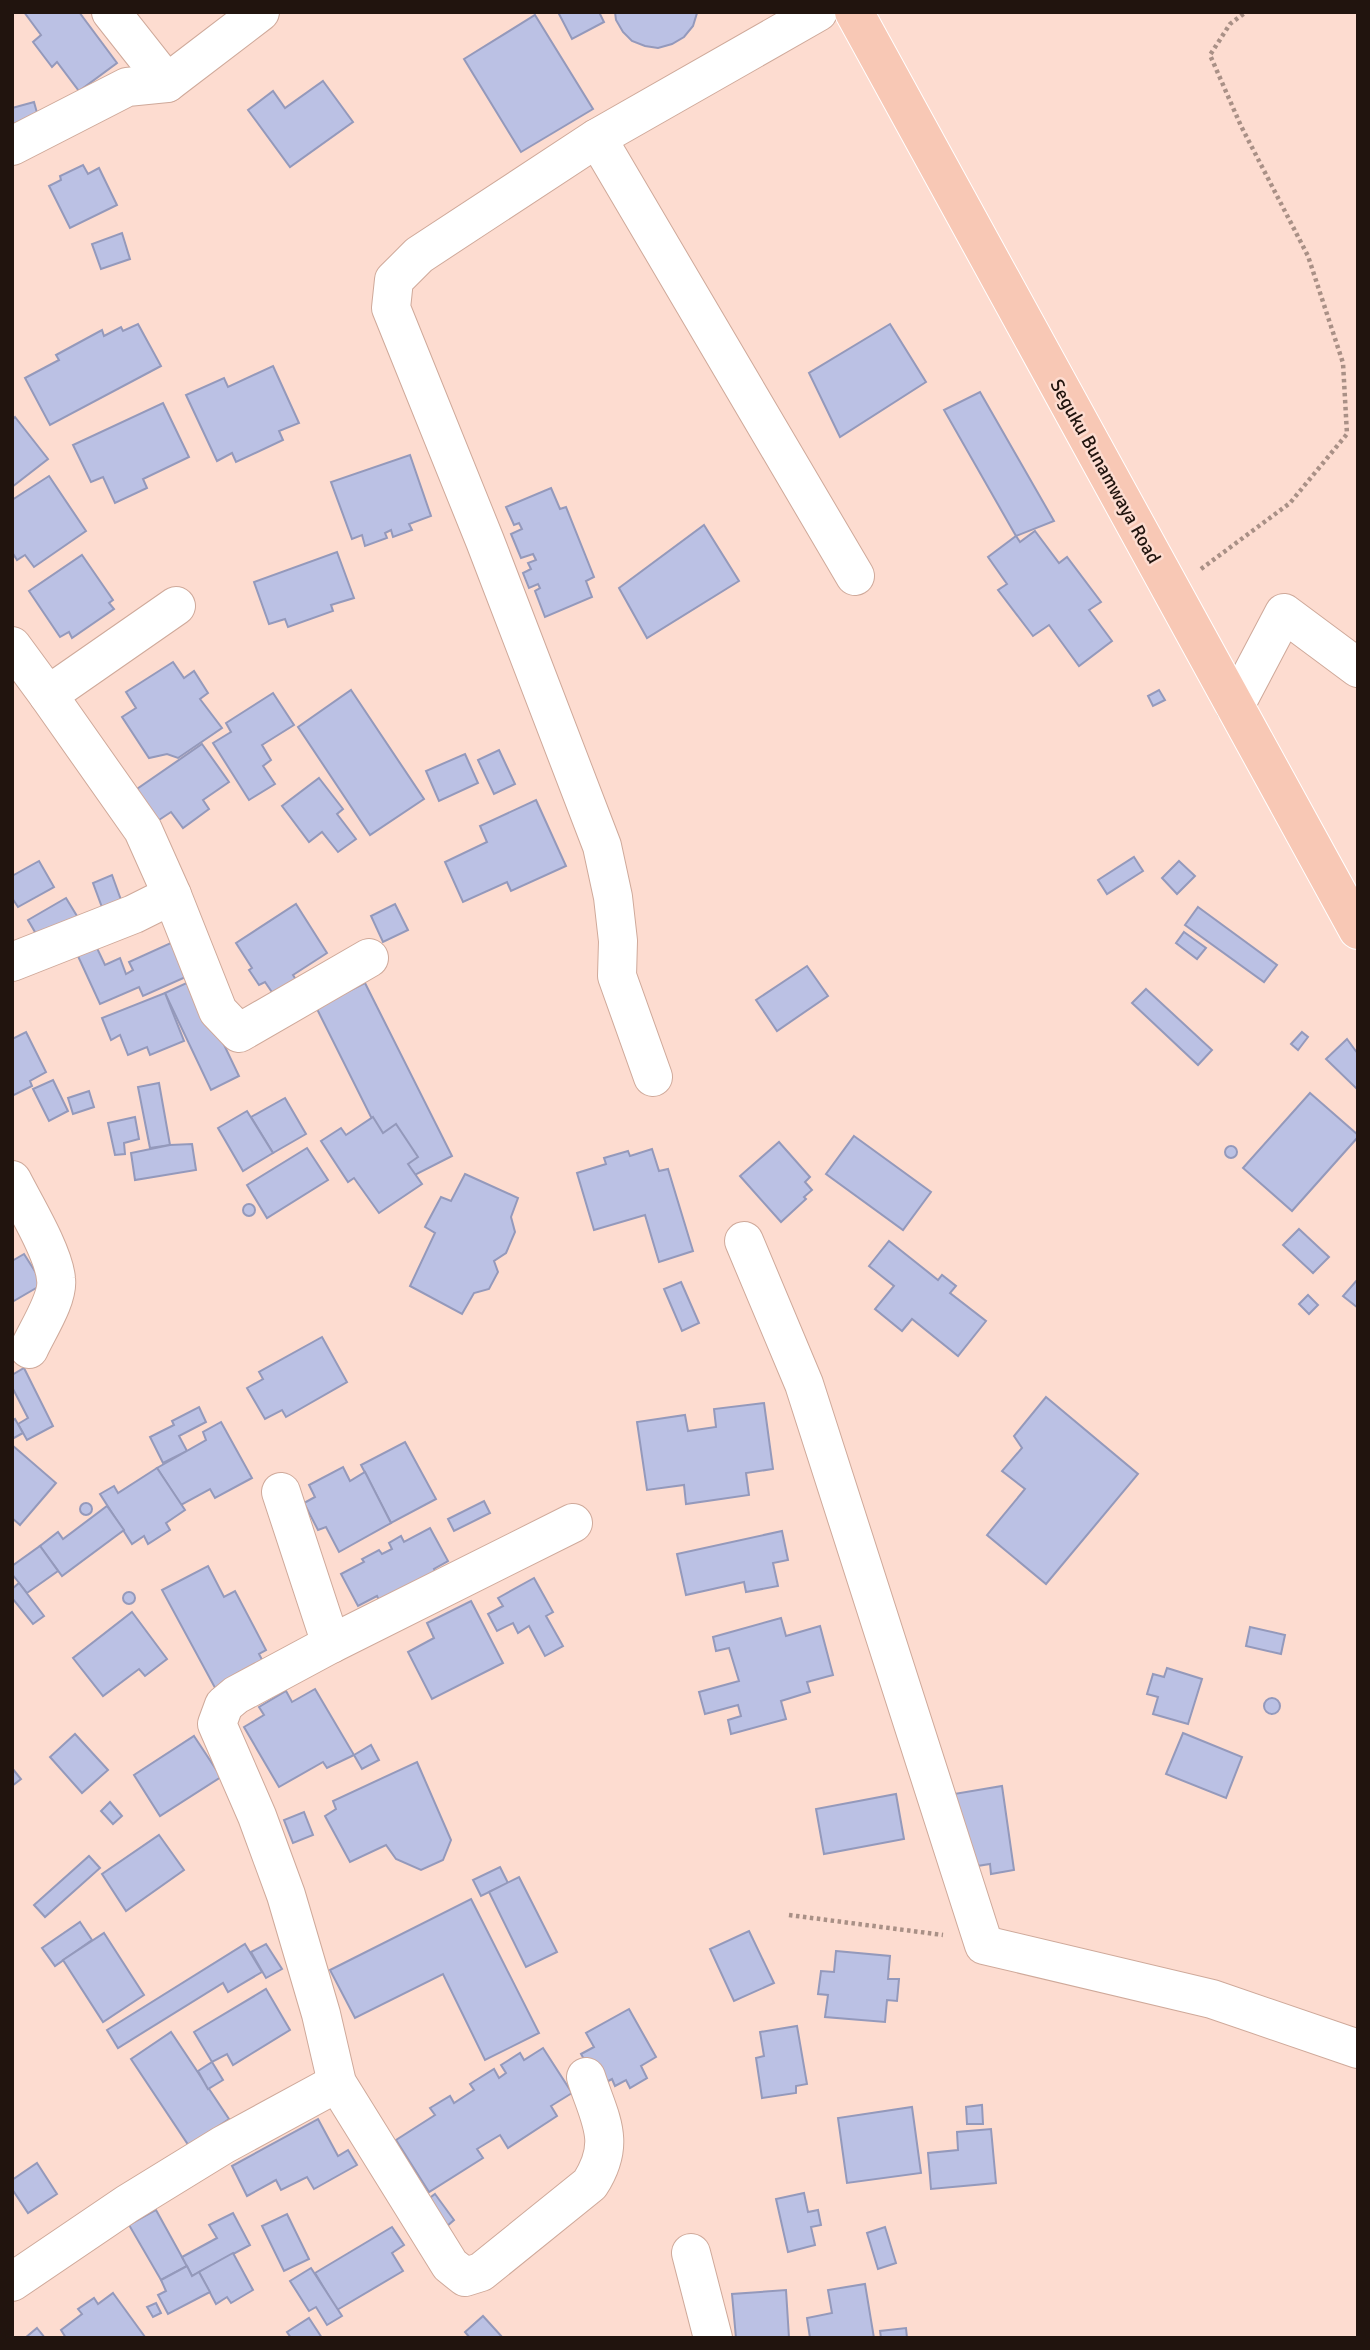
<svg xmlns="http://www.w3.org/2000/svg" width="1370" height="2350" font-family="Signika,sans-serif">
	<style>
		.building { fill: #bbc1e4; stroke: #9499bb; stroke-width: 2 }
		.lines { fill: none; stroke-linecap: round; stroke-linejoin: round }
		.minor-casing { stroke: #cfa99a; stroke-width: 40 }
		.major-casing { stroke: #fff; stroke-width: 40 }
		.path { stroke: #a99086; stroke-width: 4.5; stroke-dasharray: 3.5 3.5; stroke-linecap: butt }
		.minor { stroke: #fff; stroke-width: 38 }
		.major { stroke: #f8c8b5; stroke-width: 38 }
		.labels { text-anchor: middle; stroke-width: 5; stroke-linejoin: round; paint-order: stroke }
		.street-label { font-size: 19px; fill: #21140e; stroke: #fddcd0 }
	</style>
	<rect width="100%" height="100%" fill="#fddcd0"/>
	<!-- building -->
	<g class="building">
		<polygon points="24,12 79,12 117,63 79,91 57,62 52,67 33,42 41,35"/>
		<polygon points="558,12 599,12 604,22 572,39"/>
		<polygon points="615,12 697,12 697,13 693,26 684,37 672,44 658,48 645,46 632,41 623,32 616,20"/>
		<polygon points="535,15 593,109 521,152 464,59"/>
		<polygon points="323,81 353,122 290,167 248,110 273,91 285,108"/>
		<polygon points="34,102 39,120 12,128 12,108"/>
		<polygon points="83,165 88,174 99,168 117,205 70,228 49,186 61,180 60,176"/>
		<polygon points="122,233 130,259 101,269 92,244"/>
		<polygon points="138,324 161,366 50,425 25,378 59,360 56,355 102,330 104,336 121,327 123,331"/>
		<polygon points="890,324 926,382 840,437 809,373"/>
		<polygon points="273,366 299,423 279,431 283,440 236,462 232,453 217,461 186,395 224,378 228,387"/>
		<polygon points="980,392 1054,521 1016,536 944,410"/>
		<polygon points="163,403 189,457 143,479 147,488 115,503 103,477 91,482 73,445"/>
		<polygon points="15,417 48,459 12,487 12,420"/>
		<polygon points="410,455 431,516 409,524 412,530 393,537 391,530 385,533 387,538 365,546 362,535 352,539 331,482"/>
		<polygon points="49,476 86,531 34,567 25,555 17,560 12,552 12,500"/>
		<polygon points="551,488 560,509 566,507 594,577 586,581 592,597 545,617 535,591 540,588 538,584 529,588 523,573 531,569 528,563 536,560 533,554 521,558 511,534 522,529 519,523 514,525 506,507"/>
		<polygon points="704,525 739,581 647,638 619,588"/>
		<polygon points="1035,531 1059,563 1067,557 1101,602 1089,610 1112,641 1079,666 1049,625 1033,636 998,590 1007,584 988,557 1016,536 1020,542"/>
		<polygon points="337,552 354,598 331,605 333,611 288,627 285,619 269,624 254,582"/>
		<polygon points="82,555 113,600 109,603 114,609 72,638 69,632 60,637 29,591"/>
		<polygon points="173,662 184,678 194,671 208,693 200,699 222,728 178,758 167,754 149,758 122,717 136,708 126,692"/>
		<polygon points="351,690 424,799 370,835 298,727"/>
		<polygon points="1159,690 1165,700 1153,706 1148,696"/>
		<polygon points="273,693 294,725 262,745 271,760 263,766 275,784 249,800 213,743 231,732 226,723"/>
		<polygon points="202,744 229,782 203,800 209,809 183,828 171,812 156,822 134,791"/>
		<polygon points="499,750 515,784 494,794 478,760"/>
		<polygon points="465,754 478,783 439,801 426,771"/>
		<polygon points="319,778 343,809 337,814 356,839 338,852 322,832 309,842 282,806"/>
		<polygon points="536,800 566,866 511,891 507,882 463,902 445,862 487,842 480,826"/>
		<polygon points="1134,857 1143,871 1107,894 1098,880"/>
		<polygon points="39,861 54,887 18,907 12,898 12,876"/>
		<polygon points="1179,861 1195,876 1177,894 1162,878"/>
		<polygon points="112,875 125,911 106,918 93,883"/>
		<polygon points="66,898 80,921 42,944 28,920"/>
		<polygon points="296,904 327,953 293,975 298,983 276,998 265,982 259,985 249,970 252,968 236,943"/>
		<polygon points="395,904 408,930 383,942 371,916"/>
		<polygon points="1198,907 1277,965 1264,982 1185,925"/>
		<polygon points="1184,932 1206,948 1197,959 1176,943"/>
		<polygon points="173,942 188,976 143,996 139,987 100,1004 77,954 96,946 105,965 120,958 126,974 133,970 129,962"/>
		<polygon points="807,966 828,996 777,1031 756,1000"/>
		<polygon points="193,980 239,1076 211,1090 165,993"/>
		<polygon points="365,983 452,1156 403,1181 316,1007"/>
		<polygon points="1146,989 1212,1050 1198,1065 1132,1003"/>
		<polygon points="165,993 184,1041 150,1055 147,1047 128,1055 120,1035 111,1040 102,1018"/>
		<polygon points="26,1032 46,1072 30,1081 32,1086 12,1096 12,1039"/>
		<polygon points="1302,1032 1308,1037 1298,1050 1291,1044"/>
		<polygon points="1347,1039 1358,1054 1358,1090 1326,1059"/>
		<polygon points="53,1080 68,1111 49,1121 33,1089"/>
		<polygon points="159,1083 170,1145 150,1148 138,1087"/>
		<polygon points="89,1091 94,1107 73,1114 68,1098"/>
		<polygon points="1310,1093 1358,1135 1358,1137 1292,1211 1243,1168"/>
		<polygon points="285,1098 306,1134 273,1153 251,1117"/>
		<polygon points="247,1111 273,1153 243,1171 218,1128"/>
		<polygon points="135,1117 139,1139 124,1143 125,1154 115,1155 108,1123"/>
		<polygon points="373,1117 383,1133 396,1124 418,1157 408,1164 422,1184 379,1213 354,1178 348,1182 321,1141 341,1128 346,1135"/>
		<polygon points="854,1136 931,1192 903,1230 826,1174"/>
		<polygon points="779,1142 810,1177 805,1182 812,1190 804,1197 806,1199 781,1222 740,1176"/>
		<polygon points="192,1144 196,1170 135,1180 131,1153 170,1145"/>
		<circle cx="1231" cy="1152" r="6"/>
		<polygon points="307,1148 328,1180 267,1218 247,1185"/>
		<polygon points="652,1149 659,1171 668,1169 693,1251 659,1262 645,1215 594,1230 577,1173 606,1164 604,1158 628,1151 630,1156"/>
		<polygon points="465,1174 518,1198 511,1217 515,1232 506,1253 494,1261 498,1272 489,1289 474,1293 462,1314 410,1286 435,1233 425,1227 441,1197 451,1201"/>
		<circle cx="249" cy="1210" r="6"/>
		<polygon points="1299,1229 1329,1257 1313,1273 1283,1245"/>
		<polygon points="889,1241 938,1280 942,1275 956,1286 950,1293 986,1321 958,1356 912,1319 902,1331 875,1309 894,1286 869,1266"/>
		<polygon points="24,1254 43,1284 12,1302 12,1261"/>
		<polygon points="1358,1279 1358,1308 1343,1296"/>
		<polygon points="681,1282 699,1323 682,1331 664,1289"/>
		<polygon points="1308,1295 1318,1305 1309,1314 1299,1304"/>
		<polygon points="322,1337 347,1382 286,1417 282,1410 265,1419 247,1388 263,1379 259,1372"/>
		<polygon points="24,1368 53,1426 27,1440 18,1424 28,1418 12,1387 12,1375"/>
		<polygon points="1046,1397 1138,1474 1046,1584 987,1535 1025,1489 1002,1471 1022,1448 1014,1436"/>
		<polygon points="764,1403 773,1469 746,1473 749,1495 686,1504 684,1485 647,1490 637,1422 685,1415 688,1431 716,1427 714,1409"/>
		<polygon points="199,1407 206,1422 179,1436 187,1451 163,1463 150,1437 174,1425 172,1421"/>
		<polygon points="15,1419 23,1433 12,1439 12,1421"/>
		<polygon points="221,1422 252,1478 215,1498 210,1489 181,1505 157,1468 206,1440 203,1432"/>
		<polygon points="405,1442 436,1499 391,1523 361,1465"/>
		<polygon points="12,1445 56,1483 20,1525 12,1518"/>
		<polygon points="343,1467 350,1481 365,1472 391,1523 339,1552 326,1527 318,1530 304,1503 315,1497 309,1485"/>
		<polygon points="157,1468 185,1510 166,1523 170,1530 148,1544 144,1536 132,1544 100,1494 114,1486 118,1493"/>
		<polygon points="484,1501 490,1513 454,1531 448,1519"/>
		<circle cx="86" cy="1509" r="6"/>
		<polygon points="107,1506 124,1530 62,1576 40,1546 58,1532 63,1539"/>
		<polygon points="430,1528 448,1561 434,1569 438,1577 382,1607 377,1596 358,1606 341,1574 364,1562 362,1559 379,1550 382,1554 392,1549 389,1543 401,1536 404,1542"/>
		<polygon points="782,1531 788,1560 773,1563 778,1586 746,1592 744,1582 686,1595 677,1554"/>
		<polygon points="40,1546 58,1571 27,1593 12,1574 12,1566"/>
		<polygon points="208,1566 224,1597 235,1591 266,1650 259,1654 268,1671 220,1697 162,1590"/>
		<polygon points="534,1578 553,1612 546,1616 563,1646 545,1656 529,1626 518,1633 513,1623 497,1631 488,1614 503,1606 498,1598"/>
		<polygon points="19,1583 44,1616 33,1624 12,1598 12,1589"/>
		<circle cx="129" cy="1598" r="6"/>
		<polygon points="471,1601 503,1663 432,1699 408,1652 434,1638 427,1623"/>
		<polygon points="132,1612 167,1659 145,1676 139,1669 103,1696 73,1658"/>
		<polygon points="781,1618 786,1636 820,1626 833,1675 807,1682 810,1692 781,1701 786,1719 731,1734 728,1720 741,1716 738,1705 705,1714 699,1692 739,1681 729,1648 716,1651 713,1637"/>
		<polygon points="1250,1627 1285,1635 1281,1654 1246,1646"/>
		<polygon points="1167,1668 1202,1679 1188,1724 1153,1714 1158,1697 1147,1694 1153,1674 1164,1677"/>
		<polygon points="315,1689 354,1755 327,1768 323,1762 279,1787 244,1727 264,1715 259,1707 286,1691 292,1702"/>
		<circle cx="1272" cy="1706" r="8"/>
		<polygon points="1183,1733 1242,1757 1226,1798 1166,1774"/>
		<polygon points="75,1734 108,1770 82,1793 50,1757"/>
		<polygon points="194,1736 221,1777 160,1816 134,1775"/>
		<polygon points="371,1745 379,1760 362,1769 354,1755"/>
		<polygon points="417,1762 451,1840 443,1860 421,1870 396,1859 386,1845 350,1862 325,1816 336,1809 333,1801"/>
		<polygon points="12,1768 21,1779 12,1786"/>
		<polygon points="1002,1786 1014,1870 991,1874 990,1864 965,1868 954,1794"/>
		<polygon points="896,1794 904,1839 824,1854 816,1809"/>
		<polygon points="110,1802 122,1816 113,1824 101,1811"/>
		<polygon points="304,1812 313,1835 293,1843 284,1820"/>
		<polygon points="159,1835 184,1870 126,1911 102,1874"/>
		<polygon points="89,1856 100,1868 45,1917 34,1905"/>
		<polygon points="500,1867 508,1883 481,1896 473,1880"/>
		<polygon points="519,1877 557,1952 526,1967 489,1892"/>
		<polygon points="471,1899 539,2033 485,2060 443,1974 355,2018 330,1970"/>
		<polygon points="80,1922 92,1940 55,1966 42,1948"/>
		<polygon points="749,1931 774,1983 734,2001 710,1949"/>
		<polygon points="104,1933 144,1995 103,2022 63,1960"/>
		<polygon points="245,1944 262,1972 228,1992 223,1983 118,2048 107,2030"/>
		<polygon points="266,1944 282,1969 266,1978 251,1952"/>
		<polygon points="836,1951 890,1956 888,1979 899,1979 897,2001 887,2000 885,2022 825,2017 828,1995 818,1994 821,1971 834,1972"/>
		<polygon points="266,1989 290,2030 233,2065 227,2054 212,2062 194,2032"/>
		<polygon points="629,2009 656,2057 641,2066 647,2078 630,2088 626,2080 615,2086 612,2079 599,2086 581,2054 594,2047 586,2033"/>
		<polygon points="797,2026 807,2084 796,2086 796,2093 762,2098 756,2058 764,2056 760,2032"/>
		<polygon points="171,2032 229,2119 189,2146 131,2059"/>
		<polygon points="543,2048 572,2093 551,2106 557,2116 508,2148 500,2135 477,2149 483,2158 429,2192 396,2140 435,2115 430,2108 450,2096 454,2103 474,2090 470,2084 494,2069 499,2078 506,2073 501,2065 520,2053 524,2060"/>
		<polygon points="212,2062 223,2080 208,2089 198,2071"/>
		<polygon points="982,2105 983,2124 967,2124 966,2107"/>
		<polygon points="912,2107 921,2173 847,2183 838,2118"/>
		<polygon points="318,2119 338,2156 348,2150 357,2165 314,2189 307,2177 281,2190 276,2180 247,2196 232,2166"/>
		<polygon points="991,2129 996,2183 931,2189 928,2153 958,2150 957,2132"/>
		<polygon points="37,2163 57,2194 28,2213 12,2189 12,2180"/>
		<polygon points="804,2193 808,2212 818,2210 821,2225 811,2227 815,2245 788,2252 776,2199"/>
		<polygon points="435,2194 454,2220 446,2227 427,2200"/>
		<polygon points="156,2210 187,2266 161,2280 129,2225"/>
		<polygon points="233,2213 250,2245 192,2276 182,2257 217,2238 209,2225"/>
		<polygon points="287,2214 309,2259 284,2271 262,2226"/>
		<polygon points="392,2227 404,2245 392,2253 403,2271 337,2310 315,2273"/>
		<polygon points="885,2227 896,2263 878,2269 867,2233"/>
		<polygon points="233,2253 253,2290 231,2303 227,2297 216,2304 199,2272"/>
		<polygon points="187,2266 192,2276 199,2272 210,2292 168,2314 158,2295 166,2291 161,2280"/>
		<polygon points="311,2268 342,2316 327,2325 316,2307 309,2311 290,2281"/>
		<polygon points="865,2284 874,2338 810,2338 807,2318 832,2313 828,2290"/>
		<polygon points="786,2290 789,2338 736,2338 732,2294"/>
		<polygon points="113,2293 145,2337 66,2338 61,2330 82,2314 78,2309 94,2298 98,2304"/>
		<polygon points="156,2303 161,2313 153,2317 147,2307"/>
		<polygon points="483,2316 503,2338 470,2338 465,2332"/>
		<polygon points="309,2318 322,2338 291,2338 287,2332"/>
		<polygon points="37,2328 45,2338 25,2338"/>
		<polygon points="906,2328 907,2338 881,2338 880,2331"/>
	</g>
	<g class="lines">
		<defs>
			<g id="minor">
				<polyline points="111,12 167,83"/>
				<polyline points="597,138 855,576"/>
				<polyline points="12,146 127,87 167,83 260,12"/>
				<polyline points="12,646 48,695 176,606"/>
				<polyline points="48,695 143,830 172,895 218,1011 239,1033 369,958"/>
				<polyline points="1235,706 1284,613 1358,668"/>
				<polyline points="12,962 134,914 172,895"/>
				<polyline points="653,1077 617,976 618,941 613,897 602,846 485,541 391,308 394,280 419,255 597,138 818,12"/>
				<path d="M12,1180C24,1204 54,1253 56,1279C59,1298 37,1331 29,1349"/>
				<polyline points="744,1241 804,1384 984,1945 1212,1999 1358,2049"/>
				<polyline points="281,1492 331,1644"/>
				<path d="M573,1523L331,1644L236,1695L224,1705L217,1724L257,1816L286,1895L321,2014L337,2083L450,2265L465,2277L481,2272L590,2184C617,2142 600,2120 586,2077"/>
				<polyline points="691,2253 713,2338"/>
				<polyline points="12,2282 127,2204 223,2145 337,2083"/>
			</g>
			<polyline id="major" points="854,12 1358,930"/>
		</defs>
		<!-- minor casing -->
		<use href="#minor" class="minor-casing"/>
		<!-- major casing -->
		<use href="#major" class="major-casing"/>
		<!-- path -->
		<g class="path">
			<polyline points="1201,569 1290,503 1347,434 1343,363 1308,256 1241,126 1210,55 1230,24 1246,12"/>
			<polyline points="789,1915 943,1935"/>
		</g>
		<!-- minor -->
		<use href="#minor" class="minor"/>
		<!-- major -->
		<use href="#major" class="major"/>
	</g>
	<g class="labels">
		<!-- street labels -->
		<g class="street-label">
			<text transform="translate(1106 471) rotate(61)" y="7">Seguku Bunamwaya Road</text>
		</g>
	</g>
	<!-- border -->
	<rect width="1370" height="2350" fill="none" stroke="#21140e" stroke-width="28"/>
</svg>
